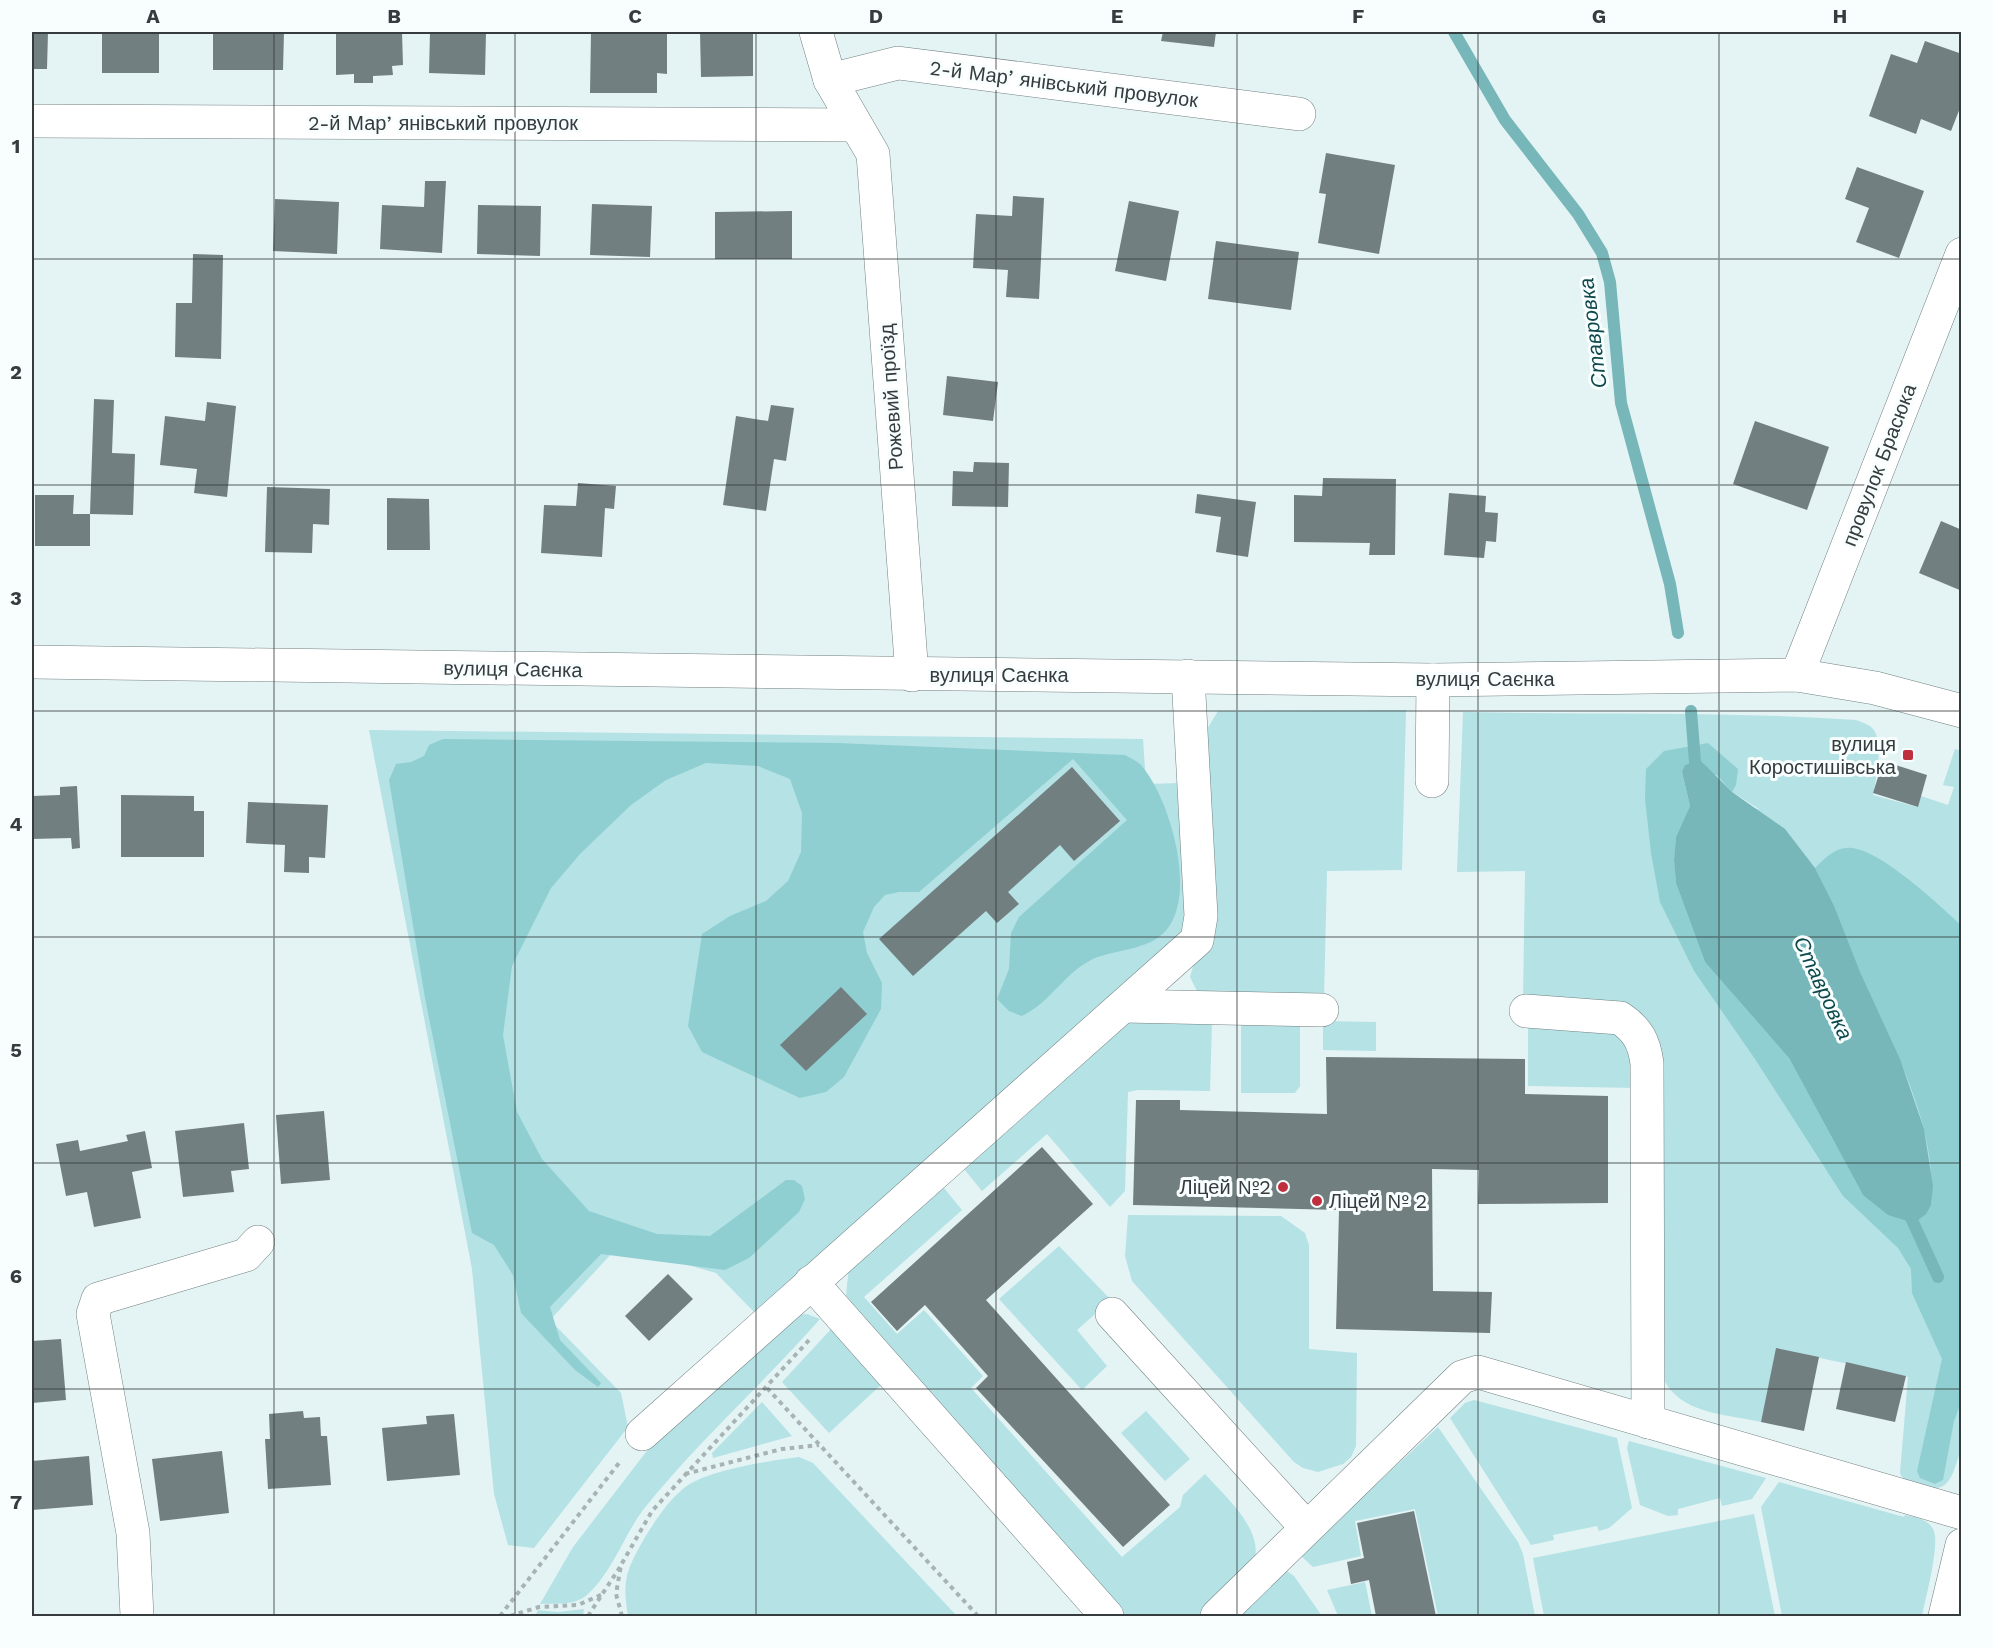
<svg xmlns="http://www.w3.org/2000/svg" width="1993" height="1648" font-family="'Work Sans',sans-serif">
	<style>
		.green { fill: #b4e2e5; fill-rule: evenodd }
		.forest { fill: #8fcfd2 }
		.water { fill: #77b6b9 }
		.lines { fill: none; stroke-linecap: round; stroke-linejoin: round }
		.stream { stroke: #77b6b9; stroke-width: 12 }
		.building { fill: #727f80 }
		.minor-casing { stroke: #738181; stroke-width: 34 }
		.path { stroke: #a7b3b4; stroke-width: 4; stroke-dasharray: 4.5 4.5; stroke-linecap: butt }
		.minor { stroke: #fff; stroke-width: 33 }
		.grid { fill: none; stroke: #363c3d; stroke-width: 1.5; stroke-opacity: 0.55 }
		.poi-dot { fill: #c02f3e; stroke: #f8fefe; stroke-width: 2 }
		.labels { text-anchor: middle; stroke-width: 6; stroke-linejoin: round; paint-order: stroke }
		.street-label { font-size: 20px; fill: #363c3d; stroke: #f8fefe }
		.poi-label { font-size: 20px; fill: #363c3d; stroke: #f8fefe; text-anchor: end }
		.water-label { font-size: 21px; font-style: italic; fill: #0e484b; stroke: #f8fefe }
		.neatline { fill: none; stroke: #363c3d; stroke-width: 2 }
		.grid-label { font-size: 20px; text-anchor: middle; font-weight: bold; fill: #363c3d }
	</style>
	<rect width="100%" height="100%" fill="#e4f3f4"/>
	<!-- green -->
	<g class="green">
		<polygon points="1406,710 1402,870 1327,871 1324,999 1205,995 1197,991 1190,977 1194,963 1203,736 1218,711"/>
		<path d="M1463,712C1594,715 1725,711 1856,720C1861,722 1869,724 1873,729C1884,742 1876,779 1873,795L1917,807L1921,796L1948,805L1954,787L1943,785L1955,749L1961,751L1962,1445C1950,1484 1950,1497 1905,1483L1900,1473L1908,1377L1906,1376L1777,1349L1761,1422C1725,1414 1680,1414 1663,1378L1658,1045L1523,1001L1525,871L1457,872ZM1682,772L1732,792L1759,809L1690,806Z"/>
		<polygon points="369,730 1143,739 1146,784 1180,783 1188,926 756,1314 716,1273 629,1248 614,1251 550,1320 621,1393 628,1427 534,1548 508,1545 494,1494 472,1269"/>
		<polygon points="1132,1020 1212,1021 1210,1091 1138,1090 1128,1092 1125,1191 1110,1207 1047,1134 982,1191 960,1164 1112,1030"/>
		<polygon points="1241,1020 1300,1020 1300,1086 1295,1093 1241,1093"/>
		<polygon points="1323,1021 1376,1022 1376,1051 1323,1050"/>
		<polygon points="1528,1024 1605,1026 1631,1045 1636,1088 1528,1086"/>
		<path d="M939,1182L962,1210L864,1297L897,1334L924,1310L983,1376L971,1388L1122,1557L1180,1507L1183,1495L1205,1474C1224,1496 1267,1531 1253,1565C1246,1582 1213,1604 1199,1616H1120L846,1296L849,1266Z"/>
		<polygon points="1128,1215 1281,1216 1305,1233 1309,1245 1309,1349 1357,1353 1356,1446 1351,1457 1343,1464 1318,1472 1303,1468 1294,1462 1132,1281 1125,1256"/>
		<polygon points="1059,1246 1111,1300 1077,1330 1107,1366 1082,1390 999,1299"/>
		<path d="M807,1314L820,1319C763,1384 697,1442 643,1510C623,1537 613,1571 588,1594C576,1606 556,1603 540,1604L573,1547L656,1439L796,1315Z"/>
		<polygon points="833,1327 883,1383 829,1433 782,1382"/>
		<polygon points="1474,1400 1617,1438 1632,1508 1609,1528 1599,1531 1597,1526 1553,1535 1554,1540 1531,1545 1450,1418 1465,1403"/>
		<polygon points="762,1402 792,1436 713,1458 712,1453"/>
		<polygon points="1146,1411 1190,1459 1165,1481 1121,1433"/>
		<polygon points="1438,1427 1518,1542 1523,1554 1535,1616 1438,1616 1415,1509 1355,1521 1361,1556 1313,1567 1300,1555"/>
		<polygon points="1629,1441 1766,1478 1752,1499 1722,1506 1720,1498 1678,1509 1678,1515 1668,1516 1640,1505 1627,1448"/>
		<path d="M799,1457L813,1463L957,1616H628C622,1580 626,1571 644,1539C655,1521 667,1502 684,1488C706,1470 769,1461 799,1457Z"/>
		<path d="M1779,1482L1904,1517L1905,1515C1915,1517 1928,1519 1933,1529C1941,1543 1925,1599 1922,1616H1782L1761,1507Z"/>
		<polygon points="1754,1514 1775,1616 1544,1616 1533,1558"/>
		<polygon points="1284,1569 1294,1576 1322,1616 1232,1616"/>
		<polygon points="1365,1582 1372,1616 1338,1616 1327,1590"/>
		<polygon points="584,1609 583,1616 535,1616 538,1610 558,1612"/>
	</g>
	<!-- forest -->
	<g class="forest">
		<path d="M443,739L837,743L1125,755C1130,758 1137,761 1141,765C1169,797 1195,886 1170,925C1154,951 1118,948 1093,959C1065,972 1050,1003 1022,1016L1009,1011L997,999L1009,969L1011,933L1019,917L1127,820L1073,759L919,892H899L885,895L874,907L863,932L867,953L882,983L881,1009L844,1077L826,1092L800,1098L702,1052L688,1026L702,934L730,916L766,901L788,881L801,852L802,813L790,779L758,766L706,763L666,780L631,805L580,854L551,888L512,966L503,1035L517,1112L542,1159L589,1211L657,1234L710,1236L786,1180H794L802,1186L805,1199L799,1212L749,1258L725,1270L601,1254L550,1307L560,1340L601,1383L598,1387L575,1370L521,1313L513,1275L494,1245L472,1233L425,998L389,780L396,764L411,762L424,756L429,745Z"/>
		<path d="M1708,743L1738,769L1736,785L1732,792L1717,775L1682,772L1690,806L1676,837L1674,860L1676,883L1705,962L1789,1058L1863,1195L1931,1205C1938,1124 1892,1045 1860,973C1844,938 1832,902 1815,868C1823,860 1833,849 1846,848C1875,844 1939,905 1961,925L1962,1400L1954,1421L1943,1480L1935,1484L1920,1478L1917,1471L1942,1359L1912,1293L1911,1269L1898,1248L1843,1196L1755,1059L1694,971L1660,902L1651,853L1645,799L1646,769L1664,751Z"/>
	</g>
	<!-- water -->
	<polygon class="water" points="1695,762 1703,763 1732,792 1785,829 1815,868 1834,906 1860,972 1900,1059 1924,1129 1933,1186 1931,1205 1926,1214 1914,1223 1888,1215 1863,1195 1789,1058 1705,962 1676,883 1674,860 1676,837 1690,806 1682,772 1685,765"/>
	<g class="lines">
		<!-- stream -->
		<g class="stream">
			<polyline points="1454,32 1505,120 1578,214 1602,253 1610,282 1621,403 1670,584 1678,633"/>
			<polyline points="1691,711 1695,762 1702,776"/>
			<polyline points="1907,1209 1938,1277"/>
		</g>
	</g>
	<!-- building -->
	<g class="building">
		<polygon points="32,32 48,32 47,69 32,69"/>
		<rect x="102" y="32" width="57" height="41"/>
		<polygon points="213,32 284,32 283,70 213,70"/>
		<polygon points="336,32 402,32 403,65 392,66 393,75 373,76 373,83 354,83 354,74 336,75"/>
		<polygon points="430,32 486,32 485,75 429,73"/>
		<polygon points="591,32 667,32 667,74 657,73 657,93 590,93"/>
		<polygon points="700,32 753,32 753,76 701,77"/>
		<polygon points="1163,32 1216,32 1214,47 1161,41"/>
		<polygon points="1925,41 1962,54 1962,103 1951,131 1921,119 1916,134 1869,116 1891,54 1917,63"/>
		<polygon points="1326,153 1395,165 1379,254 1318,243 1326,194 1319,193"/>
		<polygon points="1857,167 1924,191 1899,258 1856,242 1869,208 1845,199"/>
		<polygon points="425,181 446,181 442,253 380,249 382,205 424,207"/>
		<polygon points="1013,196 1044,198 1039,299 1006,297 1008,270 973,268 976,214 1012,216"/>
		<polygon points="275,199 339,202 337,254 273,251"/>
		<polygon points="1129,201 1179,211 1166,281 1115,271"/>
		<polygon points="592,204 652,206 650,257 590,255"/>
		<polygon points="478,205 541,206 540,256 477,254"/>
		<polygon points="792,211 792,259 715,259 715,212"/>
		<polygon points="1216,241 1299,252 1291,310 1208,299"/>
		<polygon points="193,254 223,255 221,359 175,357 176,303 192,303"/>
		<polygon points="947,376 998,382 993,421 943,415"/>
		<polygon points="94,399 114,400 112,453 135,454 133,515 90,514 90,546 35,546 35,495 74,495 73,514 90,514"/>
		<polygon points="207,402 236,406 227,497 194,493 197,469 160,465 165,416 205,421"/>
		<polygon points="771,405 794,408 786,461 774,459 766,511 723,505 736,416 768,421"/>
		<polygon points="1755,421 1829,447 1807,510 1733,484"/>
		<polygon points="974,462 1009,463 1008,507 952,506 953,471 973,472"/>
		<polygon points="1323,478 1396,479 1395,555 1369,555 1370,543 1294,542 1294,495 1322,496"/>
		<polygon points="578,483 616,486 614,509 605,508 602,557 541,553 544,505 576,506"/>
		<polygon points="267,487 330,489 329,525 313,524 312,553 265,552"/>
		<polygon points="1449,493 1486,496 1485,512 1498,513 1496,542 1486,541 1484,558 1444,555"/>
		<polygon points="1197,494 1256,502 1248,557 1216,552 1221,517 1195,513"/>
		<polygon points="387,498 429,499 430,550 387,550"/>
		<polygon points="1941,521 1962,530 1962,591 1919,573"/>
		<polygon points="1883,761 1927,775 1918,807 1873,793"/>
		<polygon points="1072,767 1120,821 1074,861 1060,845 1008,892 1019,904 997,923 986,911 913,976 879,939"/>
		<polygon points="77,786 80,848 72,849 71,838 32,839 32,796 60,795 60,787"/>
		<polygon points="121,795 194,796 194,811 204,811 204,857 121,857"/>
		<polygon points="248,802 328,805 325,858 309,857 309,873 284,872 285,845 246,843"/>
		<polygon points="841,987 867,1014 806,1071 780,1045"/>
		<polygon points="1326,1057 1525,1059 1525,1094 1608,1096 1608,1203 1478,1204 1479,1170 1432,1169 1433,1291 1492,1292 1490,1333 1336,1329 1339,1210 1133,1205 1136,1100 1180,1100 1180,1110 1327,1114"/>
		<polygon points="324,1111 330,1180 281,1184 276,1115"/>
		<polygon points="244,1123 249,1169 231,1171 234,1192 183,1197 175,1131"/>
		<polygon points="145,1131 152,1168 132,1172 141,1218 94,1227 87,1192 66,1196 56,1144 78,1140 80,1151 128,1141 126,1135"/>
		<polygon points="1042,1147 1093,1204 986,1300 1170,1505 1123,1547 976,1388 988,1376 925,1305 897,1331 871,1302"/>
		<polygon points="668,1274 693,1299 649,1341 625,1316"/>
		<polygon points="61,1339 66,1400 32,1403 32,1341"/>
		<polygon points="1776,1348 1819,1357 1804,1431 1761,1422"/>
		<polygon points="1846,1362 1906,1376 1895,1422 1836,1409"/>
		<polygon points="303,1411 304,1418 320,1417 321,1436 327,1436 331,1485 268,1489 265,1439 270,1439 269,1414"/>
		<polygon points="454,1414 460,1475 387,1481 382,1428 427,1424 426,1416"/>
		<polygon points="222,1451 229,1513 160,1521 152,1459"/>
		<polygon points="89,1456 93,1505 32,1510 32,1461"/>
		<polygon points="1414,1511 1436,1616 1376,1616 1369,1580 1351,1584 1347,1562 1364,1558 1357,1523"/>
	</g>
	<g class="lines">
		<defs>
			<g id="minor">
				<polyline points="816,32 830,80 873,154 912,675"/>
				<polyline points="830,80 898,63 1299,114"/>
				<polyline points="32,121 855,125"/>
				<polyline points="32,662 1433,680 1797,675 1875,688 1962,711"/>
				<polyline points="1797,675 1962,254"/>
				<polyline points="1432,781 1433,680"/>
				<polyline points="1124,1006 1322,1010"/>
				<path d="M1526,1011L1620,1018C1638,1030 1644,1042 1647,1063L1648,1422"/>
				<polyline points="811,1282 1107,1616"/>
				<polyline points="1112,1314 1306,1527"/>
				<polyline points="642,1434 1197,940 1201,916 1188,676"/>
				<polyline points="137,1616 133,1533 93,1314 98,1299 246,1255 258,1242"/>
				<polyline points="1217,1616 1462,1377 1478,1372 1962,1513"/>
				<polyline points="1945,1616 1962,1545"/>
			</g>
		</defs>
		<!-- minor casing -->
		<use href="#minor" class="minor-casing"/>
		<!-- path -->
		<g class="path">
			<polyline points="767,1388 978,1616"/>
			<polyline points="685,1474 782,1449 819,1445"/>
			<polyline points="500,1616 619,1463"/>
			<polyline points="510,1616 539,1607 578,1605 603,1594"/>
			<polyline points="588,1616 620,1567"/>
			<polyline points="622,1616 616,1594 621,1565 652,1511 811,1338"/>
		</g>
		<!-- minor -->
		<use href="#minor" class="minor"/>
	</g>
	<!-- grid -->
	<path class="grid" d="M274,32V1616M515,32V1616M756,32V1616M996,32V1616M1237,32V1616M1478,32V1616M1719,32V1616M32,259H1962M32,485H1962M32,711H1962M32,937H1962M32,1163H1962M32,1389H1962"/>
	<!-- markers -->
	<g class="poi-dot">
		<rect x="1902" y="749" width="12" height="12" rx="3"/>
		<circle cx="1283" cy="1187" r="6"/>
		<circle cx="1317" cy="1201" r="6"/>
	</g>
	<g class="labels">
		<!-- street labels -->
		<g class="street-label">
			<text transform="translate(1064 84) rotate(7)" y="7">2-й Марʼянівський провулок</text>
			<text x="443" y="130">2-й Марʼянівський провулок</text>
			<text transform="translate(891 397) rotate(-94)" y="7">Рожевий проїзд</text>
			<text transform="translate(1879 465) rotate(-69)" y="7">провулок Брасюка</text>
			<text transform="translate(513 669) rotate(1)" y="7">вулиця Саєнка</text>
			<text x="999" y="682">вулиця Саєнка</text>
			<text x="1485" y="686">вулиця Саєнка</text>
		</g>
		<!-- poi labels -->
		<g class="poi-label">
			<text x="1896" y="751">вулиця<tspan x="1896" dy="23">Коростишівська</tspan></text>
			<text x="1271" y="1194">Ліцей №2</text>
			<text x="1329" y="1208" text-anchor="start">Ліцей № 2</text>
		</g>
		<!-- water labels -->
		<g class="water-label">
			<text transform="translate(1593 333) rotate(-97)" y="7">Ставровка</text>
			<text transform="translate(1823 988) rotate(65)" y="7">Ставровка</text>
		</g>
	</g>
	<!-- border -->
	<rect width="1993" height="1648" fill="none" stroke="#f8fefe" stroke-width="66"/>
	<rect x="33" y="33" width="1927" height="1582" class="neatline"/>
	<g class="grid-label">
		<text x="153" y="23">A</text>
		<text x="394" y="23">B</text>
		<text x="635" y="23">C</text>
		<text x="876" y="23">D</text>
		<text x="1117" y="23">E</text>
		<text x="1358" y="23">F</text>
		<text x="1599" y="23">G</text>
		<text x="1840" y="23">H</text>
		<text x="16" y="153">1</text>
		<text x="16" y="379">2</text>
		<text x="16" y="605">3</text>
		<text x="16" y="831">4</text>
		<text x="16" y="1057">5</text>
		<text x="16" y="1283">6</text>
		<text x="16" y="1509">7</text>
	</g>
</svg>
